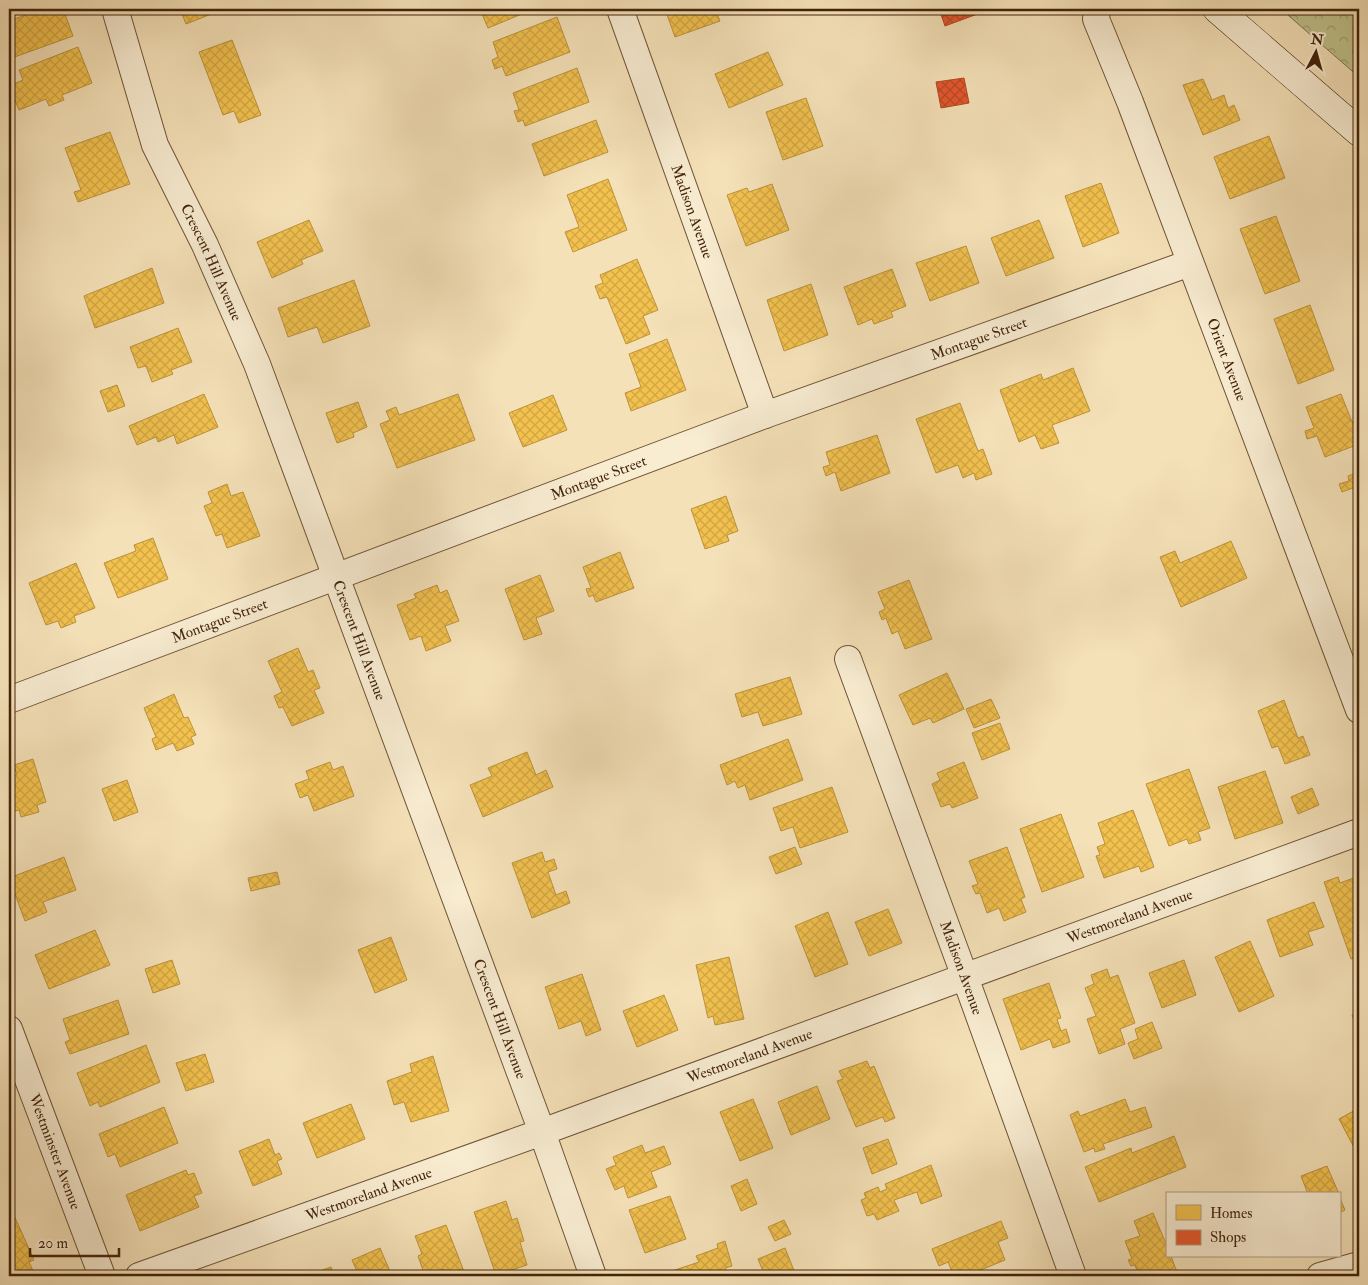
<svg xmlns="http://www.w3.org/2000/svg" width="1368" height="1285" font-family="'IM FELL Double Pica',serif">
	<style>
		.forest { fill: url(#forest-crowns); stroke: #81734c }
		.homes { fill: url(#homes-cross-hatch); stroke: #bd923a }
		.shops { fill: url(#shops-cross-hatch); stroke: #b34824 }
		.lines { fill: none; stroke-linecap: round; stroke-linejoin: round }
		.minor-casing { stroke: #6f5336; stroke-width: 28 }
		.secondary-casing { stroke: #42240b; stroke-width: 29 }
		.minor { stroke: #f8ecd1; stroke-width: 26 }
		.secondary { stroke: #f8ecd1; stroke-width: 28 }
		.labels { text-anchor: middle; stroke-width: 5; stroke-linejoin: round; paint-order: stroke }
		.street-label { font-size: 15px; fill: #42240b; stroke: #f8ecd1 }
	</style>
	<defs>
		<pattern id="forest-crowns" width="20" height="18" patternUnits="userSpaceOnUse" patternTransform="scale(1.25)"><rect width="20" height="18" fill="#c0c28c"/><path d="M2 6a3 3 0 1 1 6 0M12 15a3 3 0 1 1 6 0" fill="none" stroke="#9e9d71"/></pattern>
		<pattern id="homes-cross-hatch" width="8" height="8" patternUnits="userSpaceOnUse" patternTransform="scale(1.25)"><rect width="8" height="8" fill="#f2c14e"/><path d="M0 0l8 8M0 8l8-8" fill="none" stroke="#d1a643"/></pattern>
		<pattern id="shops-cross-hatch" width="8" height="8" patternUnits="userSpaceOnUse" patternTransform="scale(1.25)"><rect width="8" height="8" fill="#e4572e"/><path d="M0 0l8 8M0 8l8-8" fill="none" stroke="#ba4825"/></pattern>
	</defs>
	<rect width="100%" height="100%" fill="#f5e1b8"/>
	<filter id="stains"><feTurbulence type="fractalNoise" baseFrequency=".004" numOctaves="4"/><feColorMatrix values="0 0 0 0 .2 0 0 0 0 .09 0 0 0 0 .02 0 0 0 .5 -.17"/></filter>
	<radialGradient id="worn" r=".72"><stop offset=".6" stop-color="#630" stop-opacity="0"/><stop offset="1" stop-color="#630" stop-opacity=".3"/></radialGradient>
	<!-- forest -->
	<polygon class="forest" points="1281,9 1359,9 1359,77"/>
	<!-- homes -->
	<g class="homes">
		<polygon points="42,9 63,9 73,36 9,59 9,21"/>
		<polygon points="180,9 224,9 186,24"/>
		<polygon points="480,9 534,9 488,28"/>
		<polygon points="665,9 715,9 720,21 675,37"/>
		<polygon points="557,17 570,52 506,76 502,66 495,69 492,60 498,57 493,42"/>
		<polygon points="232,40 261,115 239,123 234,111 223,115 199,52"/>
		<polygon points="78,47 92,83 62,95 64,100 49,106 46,99 19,110 9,86 23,80 19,70"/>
		<polygon points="768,52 783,85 729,108 715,74"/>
		<polygon points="577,68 589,102 525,126 523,120 518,122 514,111 519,110 513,93"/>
		<polygon points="1203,79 1212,100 1224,95 1228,108 1234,105 1240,120 1203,135 1183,85"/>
		<polygon points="806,98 823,146 783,160 766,112"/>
		<polygon points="596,120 608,152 544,176 532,144"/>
		<polygon points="110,132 130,184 78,202 74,192 81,190 65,148"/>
		<polygon points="1269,136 1285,178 1230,199 1214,157"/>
		<polygon points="608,179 627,230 573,252 565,232 579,227 567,195"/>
		<polygon points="1101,183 1119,233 1083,247 1065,196"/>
		<polygon points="772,184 789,230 746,246 727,195 747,188 749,192"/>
		<polygon points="1276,216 1300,281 1265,294 1240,229"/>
		<polygon points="309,220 323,251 301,260 303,264 272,278 257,242"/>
		<polygon points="1039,220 1054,258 1006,276 991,238"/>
		<polygon points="966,246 979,283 930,301 916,263"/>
		<polygon points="637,259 658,310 643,316 650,334 626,344 607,297 600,299 595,286 603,283 600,275"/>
		<polygon points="152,268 164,303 95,328 84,296"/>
		<polygon points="892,269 906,306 891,312 893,317 874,324 872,319 858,325 844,287"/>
		<polygon points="354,280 370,326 323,343 317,327 288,337 278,308"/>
		<polygon points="811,284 828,335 784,351 767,300"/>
		<polygon points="1310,305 1334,370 1298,384 1274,319"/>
		<polygon points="178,328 192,362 171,370 173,374 152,382 146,366 138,368 130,347"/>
		<polygon points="667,339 686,390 631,411 625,393 641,387 629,354"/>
		<polygon points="1073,368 1090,411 1052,425 1059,443 1041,449 1035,435 1019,442 1000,390 1041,374 1043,380"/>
		<polygon points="117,385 125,406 108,412 100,391"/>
		<polygon points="204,394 218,427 177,444 174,435 158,442 156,437 137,445 129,426"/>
		<polygon points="458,394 475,440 397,468 380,424 390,420 386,411 396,407 399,415"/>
		<polygon points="1341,394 1352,422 1359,419 1359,444 1325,457 1317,436 1307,439 1305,431 1314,428 1306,407"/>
		<polygon points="553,395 567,430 523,447 509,413"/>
		<polygon points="358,402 367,427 353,433 354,437 337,443 326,413"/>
		<polygon points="960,403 978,451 983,449 992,474 976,480 974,473 963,478 958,465 936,473 916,419"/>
		<polygon points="877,435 890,473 841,491 835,472 826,476 823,467 830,465 826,452"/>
		<polygon points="1359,472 1359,507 1353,488 1342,492 1339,484 1349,481 1348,476"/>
		<polygon points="227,484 231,496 243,492 260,536 227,548 222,534 216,536 204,506 212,503 208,492"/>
		<polygon points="726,496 738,531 727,535 729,541 705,549 691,509"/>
		<polygon points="153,538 168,579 118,598 104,563 136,551 134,545"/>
		<polygon points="1231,541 1247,578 1181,607 1160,557 1175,551 1180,563"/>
		<polygon points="620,552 634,588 596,602 593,595 589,597 586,589 591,588 583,567"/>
		<polygon points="76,563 95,608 74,616 76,622 61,628 58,621 46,625 29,583"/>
		<polygon points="540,575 554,611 536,618 542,634 524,640 505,589"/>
		<polygon points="909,580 932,639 905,649 898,631 892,634 886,618 882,620 879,612 885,609 878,592"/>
		<polygon points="437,585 440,593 447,590 459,621 445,626 451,641 426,651 421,636 410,640 397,605 416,598 414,594"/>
		<polygon points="298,648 308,672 313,670 320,688 314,690 324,713 292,726 283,707 279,708 274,696 282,692 268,661"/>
		<polygon points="947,673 964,709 933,723 930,718 913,725 899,695"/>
		<polygon points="790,677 802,714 763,726 758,712 742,717 735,694"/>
		<polygon points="174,694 184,718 188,717 196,735 191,737 194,744 177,751 173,743 156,750 152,739 156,737 144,708"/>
		<polygon points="991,699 1000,718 974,728 966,709"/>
		<polygon points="1284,700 1298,738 1303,736 1310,755 1285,764 1278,746 1272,748 1258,711"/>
		<polygon points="1000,723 1010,749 982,760 972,733"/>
		<polygon points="788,739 803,780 750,800 745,785 738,788 735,781 727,785 720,765"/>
		<polygon points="527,752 536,775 546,770 553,787 483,817 470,785 492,776 488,768"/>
		<polygon points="33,759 46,802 37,805 39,812 21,817 19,810 9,813 9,778 17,775 14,765"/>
		<polygon points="330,762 333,770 343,766 354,796 314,811 308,795 300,798 295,784 309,779 306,771"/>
		<polygon points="964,762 978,798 952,808 950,804 941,807 932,784 940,780 937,773"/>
		<polygon points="1189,769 1210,828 1198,832 1201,840 1189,844 1187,839 1169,846 1146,784"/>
		<polygon points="1265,771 1283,823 1235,839 1218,787"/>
		<polygon points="127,780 138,812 114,821 102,789"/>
		<polygon points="832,787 848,832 800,848 793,827 781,831 773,808"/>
		<polygon points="1312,788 1319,805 1298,814 1291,797"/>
		<polygon points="1133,810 1154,867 1141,872 1139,866 1104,878 1096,856 1100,855 1097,847 1105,844 1098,823"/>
		<polygon points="1061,814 1084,877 1042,892 1020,829"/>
		<polygon points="795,847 802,864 776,874 769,857"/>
		<polygon points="1007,847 1025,897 1021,899 1026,912 1004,921 999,908 987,913 980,893 976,894 972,886 978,884 969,861"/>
		<polygon points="542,852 545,862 554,859 557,869 548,872 556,895 566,891 570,903 532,918 512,863"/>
		<polygon points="64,857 76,890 43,902 47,912 25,921 9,878"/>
		<polygon points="277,872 280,884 251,891 248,878"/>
		<polygon points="1359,876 1359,956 1351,959 1324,882 1338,877 1340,883"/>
		<polygon points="1314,902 1324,927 1308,932 1313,945 1280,957 1267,920"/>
		<polygon points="888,909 902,943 869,956 855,922"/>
		<polygon points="828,912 848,964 815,977 795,926"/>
		<polygon points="95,930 110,965 49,989 35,955"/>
		<polygon points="391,937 407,980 375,993 358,950"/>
		<polygon points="1250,941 1274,996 1239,1012 1215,957"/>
		<polygon points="729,957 744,1019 715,1025 713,1016 708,1018 696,965"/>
		<polygon points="172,960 180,984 153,993 145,969"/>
		<polygon points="1184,960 1196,995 1162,1008 1149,973"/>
		<polygon points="1107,969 1110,978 1118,975 1135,1023 1120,1029 1125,1044 1099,1054 1087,1019 1096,1016 1085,988 1094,984 1091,975"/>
		<polygon points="582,974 601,1030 586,1036 581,1021 559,1029 545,987"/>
		<polygon points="1049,983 1061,1018 1057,1019 1061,1031 1066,1029 1070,1042 1053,1048 1050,1039 1021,1050 1003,999"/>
		<polygon points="664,995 678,1030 637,1047 623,1011"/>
		<polygon points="118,1000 129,1034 70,1054 65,1042 70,1040 63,1019"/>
		<polygon points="1359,1012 1359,1034 1352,1015"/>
		<polygon points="1152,1022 1162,1048 1134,1059 1128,1043 1138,1039 1135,1029"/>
		<polygon points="146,1045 160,1082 100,1107 98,1102 90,1106 77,1073"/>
		<polygon points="205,1054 214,1082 186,1091 176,1063"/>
		<polygon points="433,1056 449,1111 411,1122 404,1102 394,1105 387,1081 412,1072 410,1064"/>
		<polygon points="867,1061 870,1068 874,1066 895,1118 885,1122 883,1117 856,1127 837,1081 843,1079 839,1071"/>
		<polygon points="817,1086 830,1119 791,1135 778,1102"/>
		<polygon points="753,1099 773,1148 740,1161 720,1112"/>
		<polygon points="1125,1099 1130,1112 1145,1107 1152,1127 1103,1144 1105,1149 1095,1152 1094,1148 1084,1152 1070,1115 1078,1111 1080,1116"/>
		<polygon points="351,1104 365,1139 317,1158 303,1123"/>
		<polygon points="164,1107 178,1143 120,1167 115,1154 108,1157 99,1134"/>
		<polygon points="1359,1108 1359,1154 1358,1155 1339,1119"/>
		<polygon points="1174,1136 1186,1167 1099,1202 1085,1167 1131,1148 1132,1153"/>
		<polygon points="269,1139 275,1155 279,1153 282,1159 277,1161 282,1174 253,1186 239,1151"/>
		<polygon points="888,1139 897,1164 872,1174 863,1148"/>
		<polygon points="642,1145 645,1153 664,1146 671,1164 651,1172 657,1187 628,1198 624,1186 615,1190 606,1169 616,1165 613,1157"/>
		<polygon points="931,1165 942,1196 921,1204 917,1192 894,1200 899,1211 877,1220 874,1214 867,1216 861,1200 866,1198 864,1193 878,1187 880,1192 887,1189 885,1184"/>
		<polygon points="1327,1166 1339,1194 1308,1194 1301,1176"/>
		<polygon points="186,1170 188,1175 194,1173 202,1193 194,1196 199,1207 140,1231 126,1195"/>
		<polygon points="747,1179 757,1204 741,1211 731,1186"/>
		<polygon points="670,1196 686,1239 645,1253 629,1210"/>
		<polygon points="1339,1196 1345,1210 1339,1213"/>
		<polygon points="506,1201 512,1220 517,1218 524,1241 520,1242 527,1265 496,1275 474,1212"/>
		<polygon points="9,1204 34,1260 29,1262 35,1275 32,1276 11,1276 9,1271"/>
		<polygon points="1153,1213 1167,1246 1167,1256 1171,1256 1177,1272 1166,1276 1139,1276 1135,1265 1131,1266 1128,1260 1132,1259 1125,1241 1140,1236 1134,1221"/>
		<polygon points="784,1220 791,1234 775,1241 768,1227"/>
		<polygon points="1001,1221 1008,1238 998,1242 1005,1260 966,1276 954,1276 948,1262 939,1266 932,1249"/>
		<polygon points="446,1225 465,1274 459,1276 447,1276 444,1269 425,1276 418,1256 422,1254 415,1236"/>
		<polygon points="725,1241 732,1266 725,1268 728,1276 661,1276 660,1275 699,1262 696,1256 718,1248 717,1244"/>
		<polygon points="380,1248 392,1276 359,1276 352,1260"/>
		<polygon points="785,1248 795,1273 786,1276 765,1276 758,1259"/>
		<polygon points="331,1267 335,1276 306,1276"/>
	</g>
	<!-- shops -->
	<g class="shops">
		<polygon points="939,9 991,9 945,26"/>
		<polygon points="964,78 969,103 941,108 936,82"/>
	</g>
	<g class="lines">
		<defs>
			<g id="minor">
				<path id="s1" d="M115,9L155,145L205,245L257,364L542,1132L593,1276"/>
				<path id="s2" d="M620,9L765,415"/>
				<path id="s3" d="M1097,9L1096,19L1130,102L1359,710"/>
				<path id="s4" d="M848,659L965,977L1073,1276"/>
				<path id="s5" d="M9,700L765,415L1190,263"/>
				<path id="s6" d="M9,1029L102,1276"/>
				<path id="s7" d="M139,1276L542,1132L1359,832"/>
				<polyline points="1320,1276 1359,1265"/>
			</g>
			<polyline id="secondary" points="1217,9 1359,132"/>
		</defs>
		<!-- minor casing -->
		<use href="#minor" class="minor-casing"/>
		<!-- secondary casing -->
		<use href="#secondary" class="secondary-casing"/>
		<!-- minor -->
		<use href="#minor" class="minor"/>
		<!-- secondary -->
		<use href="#secondary" class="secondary"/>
	</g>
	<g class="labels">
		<!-- street labels -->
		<g class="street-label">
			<text dy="5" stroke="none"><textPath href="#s2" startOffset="215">Madison Avenue</textPath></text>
			<text dy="5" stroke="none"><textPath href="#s1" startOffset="272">Crescent Hill Avenue</textPath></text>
			<text dy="5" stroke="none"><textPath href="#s5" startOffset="1035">Montague Street</textPath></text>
			<text dy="5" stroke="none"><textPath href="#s3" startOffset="375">Orient Avenue</textPath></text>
			<text dy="5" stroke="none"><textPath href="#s5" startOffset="630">Montague Street</textPath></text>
			<text dy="5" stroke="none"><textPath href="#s5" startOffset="225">Montague Street</textPath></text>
			<text dy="5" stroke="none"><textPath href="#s1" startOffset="678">Crescent Hill Avenue</textPath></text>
			<text dy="5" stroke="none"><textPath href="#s7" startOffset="1054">Westmoreland Avenue</textPath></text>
			<text dy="5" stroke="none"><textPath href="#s4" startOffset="329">Madison Avenue</textPath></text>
			<text dy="5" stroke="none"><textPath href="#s1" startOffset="1082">Crescent Hill Avenue</textPath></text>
			<text dy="5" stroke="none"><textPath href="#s7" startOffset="649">Westmoreland Avenue</textPath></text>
			<text dy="5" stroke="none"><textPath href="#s6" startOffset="131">Westminster Avenue</textPath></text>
			<text dy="5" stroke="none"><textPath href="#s7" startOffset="244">Westmoreland Avenue</textPath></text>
		</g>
	</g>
	<!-- margin -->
	<rect width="1368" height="1285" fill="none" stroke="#f5e1b8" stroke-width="30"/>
	<rect x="10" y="10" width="1348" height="1265" fill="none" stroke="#42240b" stroke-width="2.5"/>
	<rect x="15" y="15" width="1338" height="1255" fill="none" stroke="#42240b"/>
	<!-- legend -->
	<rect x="1166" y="1192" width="175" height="65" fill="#f8ecd1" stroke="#af9c82"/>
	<rect x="1176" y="1205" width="25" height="15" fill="#f2c14e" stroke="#af9c82"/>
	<text x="1210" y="1218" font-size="15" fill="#42240b">Homes</text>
	<rect x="1176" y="1230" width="25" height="15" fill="#e4572e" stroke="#af9c82"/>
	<text x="1210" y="1242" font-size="15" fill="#42240b">Shops</text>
	<!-- north arrow -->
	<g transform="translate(1316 52) rotate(6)" stroke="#f8ecd1" stroke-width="4" paint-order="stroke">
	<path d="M0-4L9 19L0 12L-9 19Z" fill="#42240b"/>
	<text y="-8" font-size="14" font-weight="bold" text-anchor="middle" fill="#42240b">N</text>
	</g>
	<!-- scale -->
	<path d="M30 1248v8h89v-8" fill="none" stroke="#42240b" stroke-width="2.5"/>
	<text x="38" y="1248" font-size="15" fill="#42240b" stroke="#f8ecd1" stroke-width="4" paint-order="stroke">20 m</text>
	<rect width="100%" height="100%" filter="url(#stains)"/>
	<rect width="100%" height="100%" fill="url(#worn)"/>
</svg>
